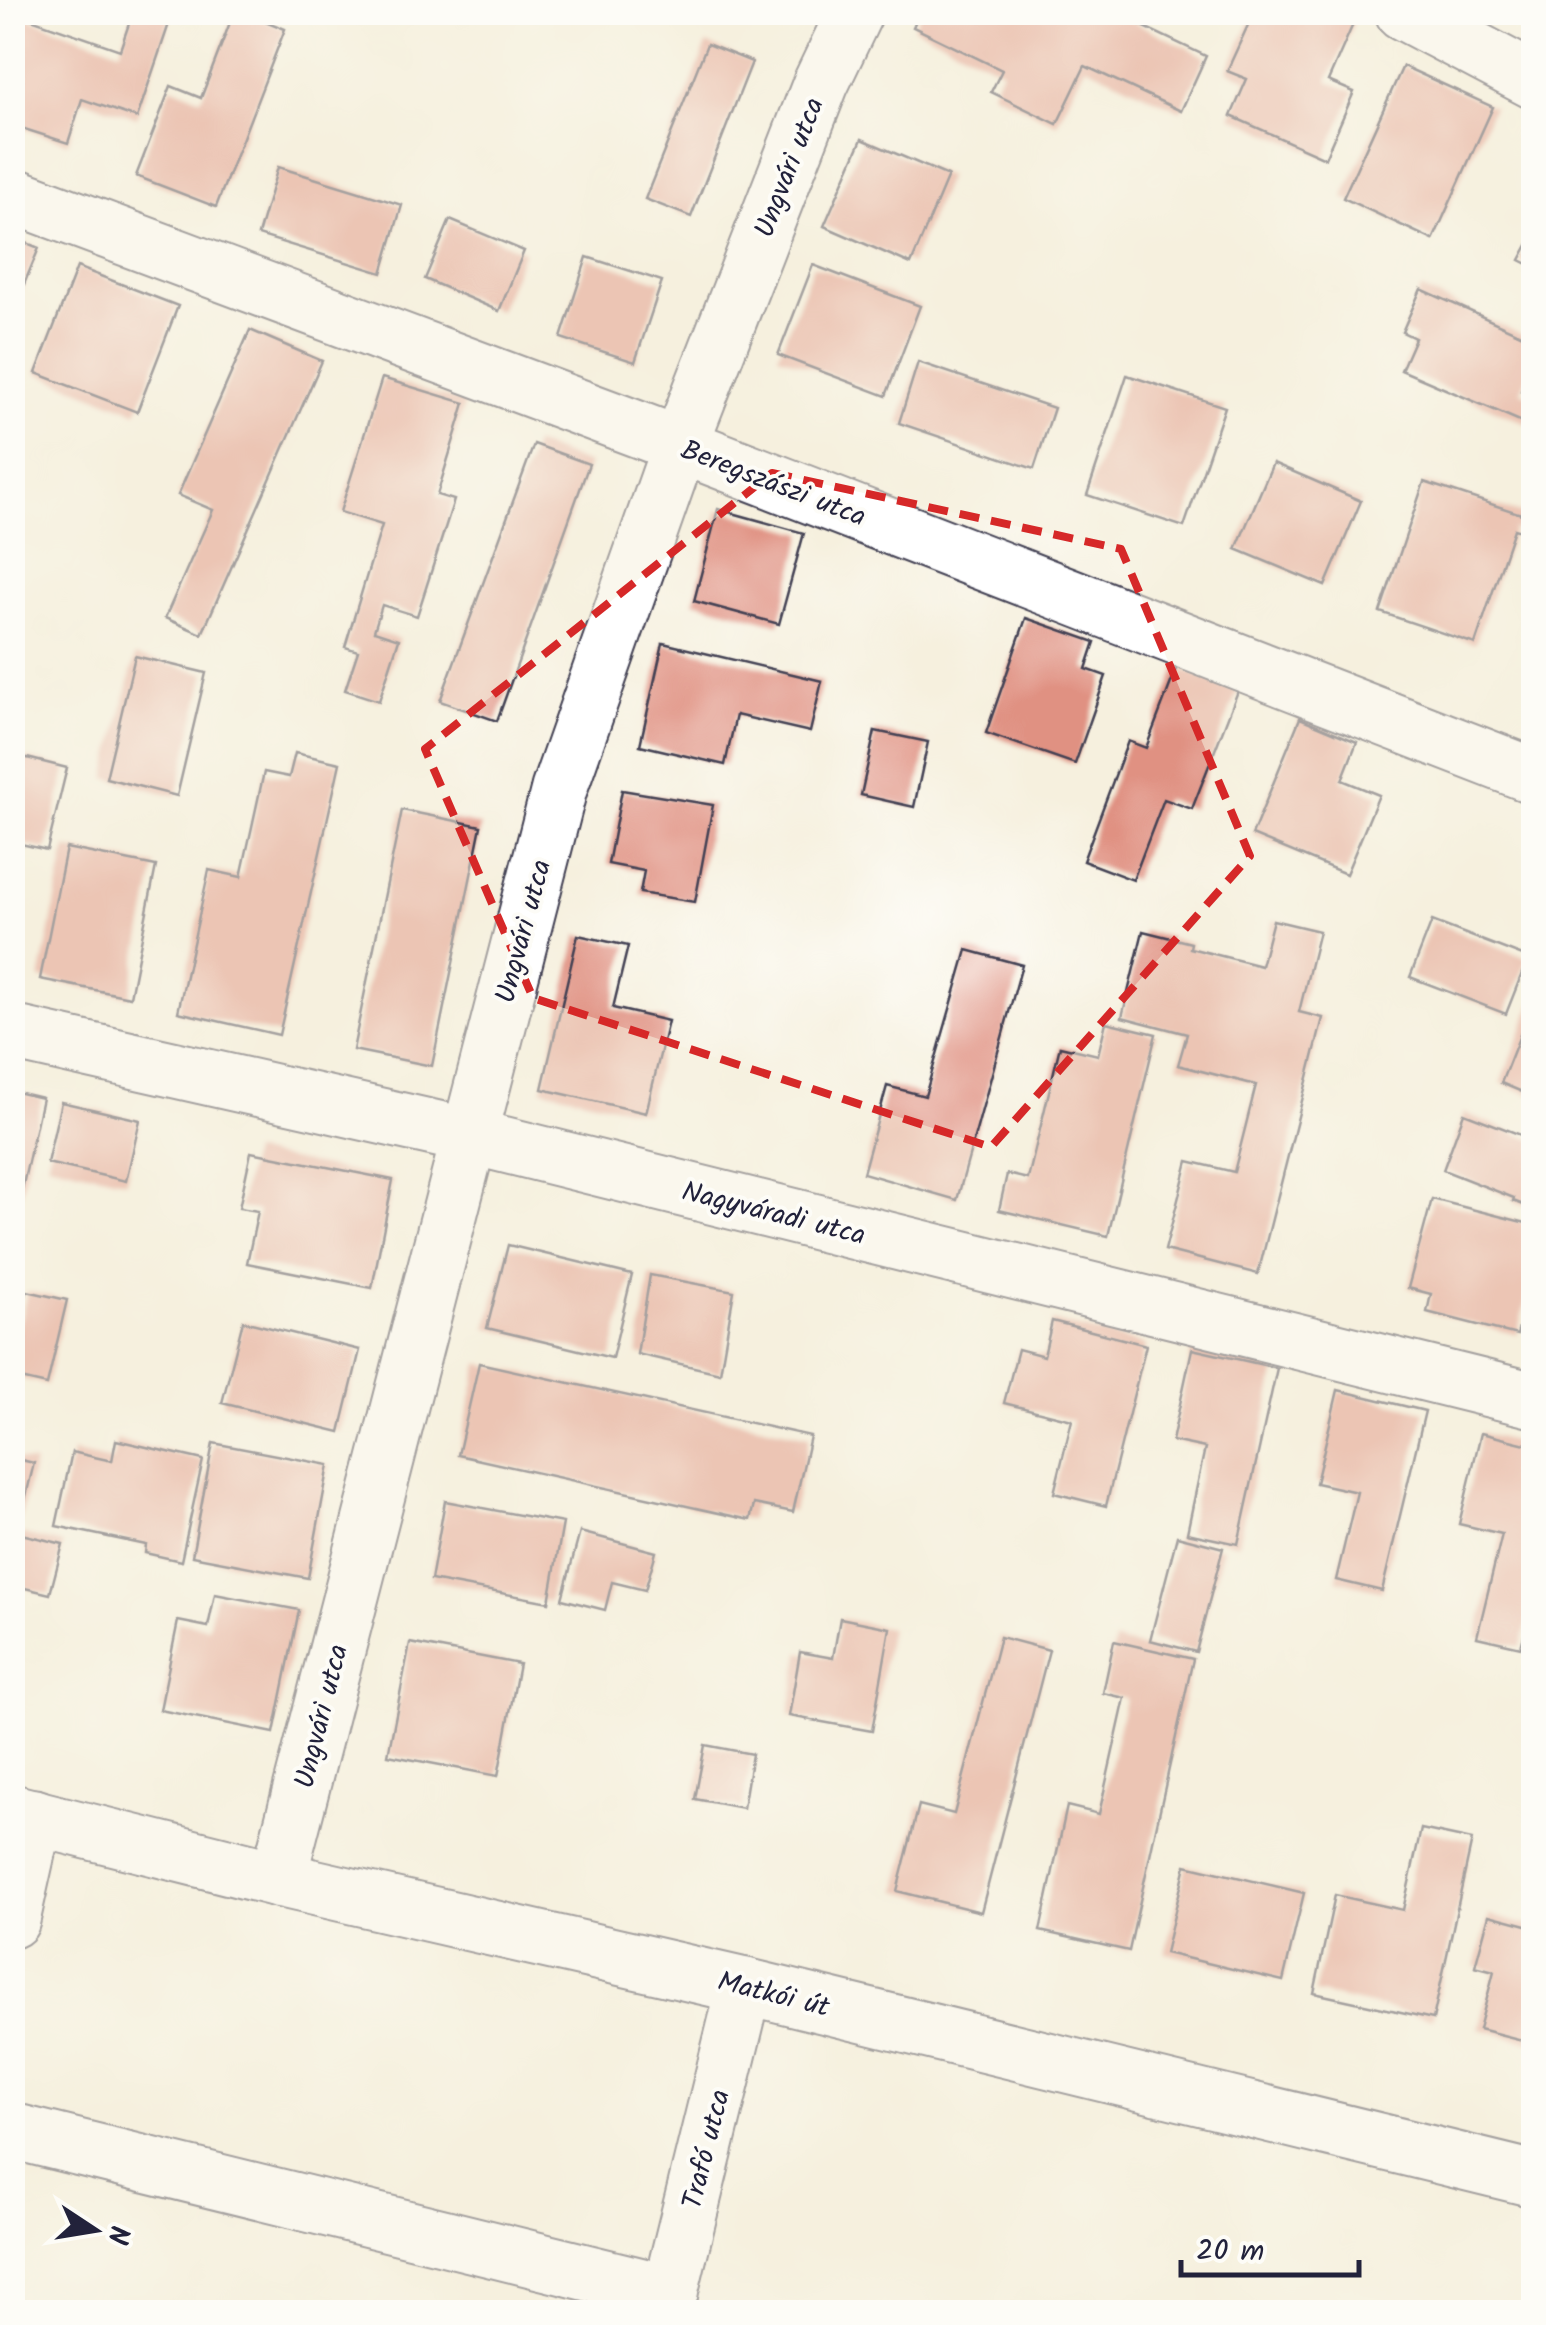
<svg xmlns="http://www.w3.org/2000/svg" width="1546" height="2325" font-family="Kalam,sans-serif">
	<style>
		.building { fill: #e09182 }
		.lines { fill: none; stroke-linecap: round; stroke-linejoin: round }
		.minor-casing { stroke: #424153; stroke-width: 59 }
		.minor { stroke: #fff; stroke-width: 55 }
		.marked { fill: none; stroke: #d62828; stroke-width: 8; stroke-dasharray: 20 12; stroke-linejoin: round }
		.labels { text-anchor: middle; stroke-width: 8; stroke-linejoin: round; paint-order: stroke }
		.street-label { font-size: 28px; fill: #22223b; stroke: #fdfcf7 }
	</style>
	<rect width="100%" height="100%" fill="#fdfcf7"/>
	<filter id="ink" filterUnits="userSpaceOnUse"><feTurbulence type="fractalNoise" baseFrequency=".01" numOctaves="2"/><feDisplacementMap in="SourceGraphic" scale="20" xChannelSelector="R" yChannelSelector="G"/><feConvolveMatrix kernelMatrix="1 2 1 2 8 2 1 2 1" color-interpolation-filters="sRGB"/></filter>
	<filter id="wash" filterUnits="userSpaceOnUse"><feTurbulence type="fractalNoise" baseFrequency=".0048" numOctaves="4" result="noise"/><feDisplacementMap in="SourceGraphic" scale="40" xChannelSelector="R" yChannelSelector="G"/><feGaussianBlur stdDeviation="2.25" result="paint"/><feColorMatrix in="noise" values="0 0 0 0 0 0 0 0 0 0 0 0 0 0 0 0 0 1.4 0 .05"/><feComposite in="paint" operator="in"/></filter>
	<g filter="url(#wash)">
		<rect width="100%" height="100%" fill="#f6f0de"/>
		<g id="blocks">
			<!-- building -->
			<g class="building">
				<polygon points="133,12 173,12 137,118 82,99 68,143 12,125 12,28 17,14 120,50"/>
				<polygon points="234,12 243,12 285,29 216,207 136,176 171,86 201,98"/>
				<polygon points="920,12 1113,12 1206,56 1181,111 1085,66 1057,124 991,92 1002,70 913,27"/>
				<polygon points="1254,12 1332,12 1354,22 1328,81 1354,92 1325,158 1231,116 1247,79 1227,71"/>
				<polygon points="707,44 752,62 691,217 645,199"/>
				<polygon points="1403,66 1493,107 1433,240 1343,198"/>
				<polygon points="862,139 948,176 911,264 824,226"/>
				<polygon points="278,167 402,205 382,273 258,235"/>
				<polygon points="450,220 524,251 499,311 425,279"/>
				<polygon points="1534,234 1534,267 1520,260"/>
				<polygon points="12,237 39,248 13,311 12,311"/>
				<polygon points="587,257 662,281 635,362 561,338"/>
				<polygon points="813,265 920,306 886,396 778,355"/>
				<polygon points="77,267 178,306 137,412 36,373"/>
				<polygon points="1421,289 1534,340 1534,362 1521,391 1534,397 1534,427 1401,370 1415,338 1402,332"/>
				<polygon points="250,330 322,361 202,634 165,618 213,510 178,495"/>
				<polygon points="918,362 1054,408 1034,469 899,423"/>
				<polygon points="1127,375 1225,407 1184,527 1087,495"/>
				<polygon points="382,378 465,403 437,495 454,500 417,616 382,605 374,631 399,639 379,701 345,690 358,651 345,647 382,525 340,512"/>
				<polygon points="534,444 589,464 497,721 440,701"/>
				<polygon points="1273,463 1361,501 1325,586 1236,549"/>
				<polygon points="1424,482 1521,514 1529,492 1534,494 1534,535 1514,529 1475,644 1380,612"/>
				<polygon points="718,509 804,533 779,624 694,601"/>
				<polygon points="1026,618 1095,642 1086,669 1106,676 1075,764 986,733"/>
				<polygon points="663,643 822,681 810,732 736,715 725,765 640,745"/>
				<polygon points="135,656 206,673 177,796 106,778"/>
				<polygon points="1177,667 1238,691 1192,809 1164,799 1133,880 1083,861 1128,741 1146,748"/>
				<polygon points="1300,718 1357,742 1342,780 1379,795 1346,874 1252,835"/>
				<polygon points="875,731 928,742 914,807 861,795"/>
				<polygon points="295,753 340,763 279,1035 178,1012 209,870 241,877 264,772 289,777"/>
				<polygon points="23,757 67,768 47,850 12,842 12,800"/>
				<polygon points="622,790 713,805 695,902 640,893 644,871 608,864"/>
				<polygon points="402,810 481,826 432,1066 353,1050"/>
				<polygon points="66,848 156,866 130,997 40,979"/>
				<polygon points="1273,920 1319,931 1299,1012 1323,1018 1258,1274 1165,1250 1188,1161 1234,1172 1256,1085 1178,1065 1187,1034 1122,1017 1143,931 1191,943 1190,948 1261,966"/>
				<polygon points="1432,921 1528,958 1506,1014 1410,977"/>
				<polygon points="578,935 628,946 613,1008 668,1021 646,1113 542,1089"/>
				<polygon points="967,950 1022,965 957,1200 863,1173 887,1086 925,1096"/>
				<polygon points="1533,1002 1534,1003 1534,1097 1501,1083"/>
				<polygon points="1106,1022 1156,1034 1108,1236 999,1210 1007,1174 1028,1179 1060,1046 1098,1055"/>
				<polygon points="12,1091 42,1098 14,1226 12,1226"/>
				<polygon points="61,1102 140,1120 126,1181 47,1163"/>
				<polygon points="1464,1113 1534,1140 1534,1209 1513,1201 1514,1198 1443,1170"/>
				<polygon points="251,1152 393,1180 372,1288 247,1263 258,1211 239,1208"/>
				<polygon points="1432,1199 1534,1225 1534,1271 1517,1335 1427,1312 1431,1294 1408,1288"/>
				<polygon points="508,1245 632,1275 612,1358 487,1328"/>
				<polygon points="650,1275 734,1291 720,1373 637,1354"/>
				<polygon points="27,1291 67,1300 47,1385 12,1377 12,1354"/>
				<polygon points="243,1321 360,1350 340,1432 222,1403"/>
				<polygon points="1052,1321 1146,1345 1106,1506 1054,1493 1072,1420 1004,1403 1018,1349 1044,1356"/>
				<polygon points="1192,1349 1277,1368 1238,1544 1187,1533 1205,1448 1172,1441"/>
				<polygon points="479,1363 810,1436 793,1512 754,1504 750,1520 458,1455"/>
				<polygon points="1338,1390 1425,1411 1382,1591 1336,1580 1357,1492 1316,1483"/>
				<polygon points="1481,1433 1534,1446 1534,1598 1521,1647 1477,1637 1502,1534 1459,1524"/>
				<polygon points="116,1440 203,1460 181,1561 145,1553 146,1545 56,1526 72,1452 112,1461"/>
				<polygon points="213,1443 329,1465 308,1578 192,1556"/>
				<polygon points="12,1458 34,1463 17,1533 63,1544 50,1594 12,1585"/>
				<polygon points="445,1501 563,1523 549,1602 431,1580"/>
				<polygon points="580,1532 656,1552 645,1590 612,1582 605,1610 562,1599"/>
				<polygon points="1177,1536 1223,1548 1196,1652 1150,1640"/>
				<polygon points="215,1594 299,1610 274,1733 160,1710 178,1621 208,1627"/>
				<polygon points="840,1618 890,1628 872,1731 789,1716 800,1652 833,1658"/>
				<polygon points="1000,1637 1049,1650 981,1912 897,1891 919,1805 954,1814"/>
				<polygon points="1114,1641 1193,1659 1129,1951 1040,1931 1067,1806 1099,1814 1125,1698 1103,1693"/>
				<polygon points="410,1643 519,1664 498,1776 388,1755"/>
				<polygon points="705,1745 752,1754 743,1808 695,1799"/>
				<polygon points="1421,1829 1472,1840 1433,2019 1314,1993 1335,1895 1403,1910"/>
				<polygon points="1186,1865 1304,1893 1283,1981 1165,1953"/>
				<polygon points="1489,1915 1534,1927 1534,2043 1479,2029 1494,1971 1475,1966"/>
			</g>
		</g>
	</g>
	<g filter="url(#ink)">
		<use href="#blocks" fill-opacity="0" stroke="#424153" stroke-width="2.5"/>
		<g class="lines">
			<defs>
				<g id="minor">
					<polyline points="1403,12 1534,81"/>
					<polyline points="12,195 680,445 1534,776"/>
					<polyline points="12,1033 469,1136 1534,1400"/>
					<polyline points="12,1812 278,1879 745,1986 1534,2179"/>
					<polyline points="278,1879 559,789 680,445 821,83 855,12"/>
					<polyline points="12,1920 35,1817"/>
					<polyline points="12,2131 670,2293"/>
					<polyline points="665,2312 745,1986"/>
				</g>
			</defs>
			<!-- minor casing -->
			<use href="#minor" class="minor-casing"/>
			<!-- minor -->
			<use href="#minor" class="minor"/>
		</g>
	</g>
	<!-- marked area -->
	<path d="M0 0H1546V2325H0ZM772,473L1121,549L1250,856L991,1147L533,998L425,749Z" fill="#f6f0de" fill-opacity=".55" fill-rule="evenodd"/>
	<path class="marked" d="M772,473L1121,549L1250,856L991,1147L533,998L425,749Z"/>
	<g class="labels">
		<!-- street labels -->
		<g class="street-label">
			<text transform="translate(788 167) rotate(-69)" y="10">Ungvári utca</text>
			<text transform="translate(774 482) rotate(21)" y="10">Beregszászi utca</text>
			<text transform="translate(522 931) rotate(-75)" y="10">Ungvári utca</text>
			<text transform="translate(774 1212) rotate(14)" y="10">Nagyváradi utca</text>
			<text transform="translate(320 1716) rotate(-76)" y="10">Ungvári utca</text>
			<text transform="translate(774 1993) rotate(14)" y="10">Matkói út</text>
			<text transform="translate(705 2149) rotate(-76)" y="10">Trafó utca</text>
		</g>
	</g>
	<!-- margin -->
	<rect width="1546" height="2325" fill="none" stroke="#fdfcf7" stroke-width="50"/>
	<!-- north arrow -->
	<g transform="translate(95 2230) rotate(102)" stroke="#fdfcf7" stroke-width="8" paint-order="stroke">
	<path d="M0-8L18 38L0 25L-18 38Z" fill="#22223b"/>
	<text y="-15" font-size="28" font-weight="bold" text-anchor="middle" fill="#22223b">N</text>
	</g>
	<!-- scale -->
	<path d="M1181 2260v15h178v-15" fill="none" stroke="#22223b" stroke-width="5"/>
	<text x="1196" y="2260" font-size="30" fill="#22223b" stroke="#fdfcf7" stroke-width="8" paint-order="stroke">20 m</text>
</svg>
